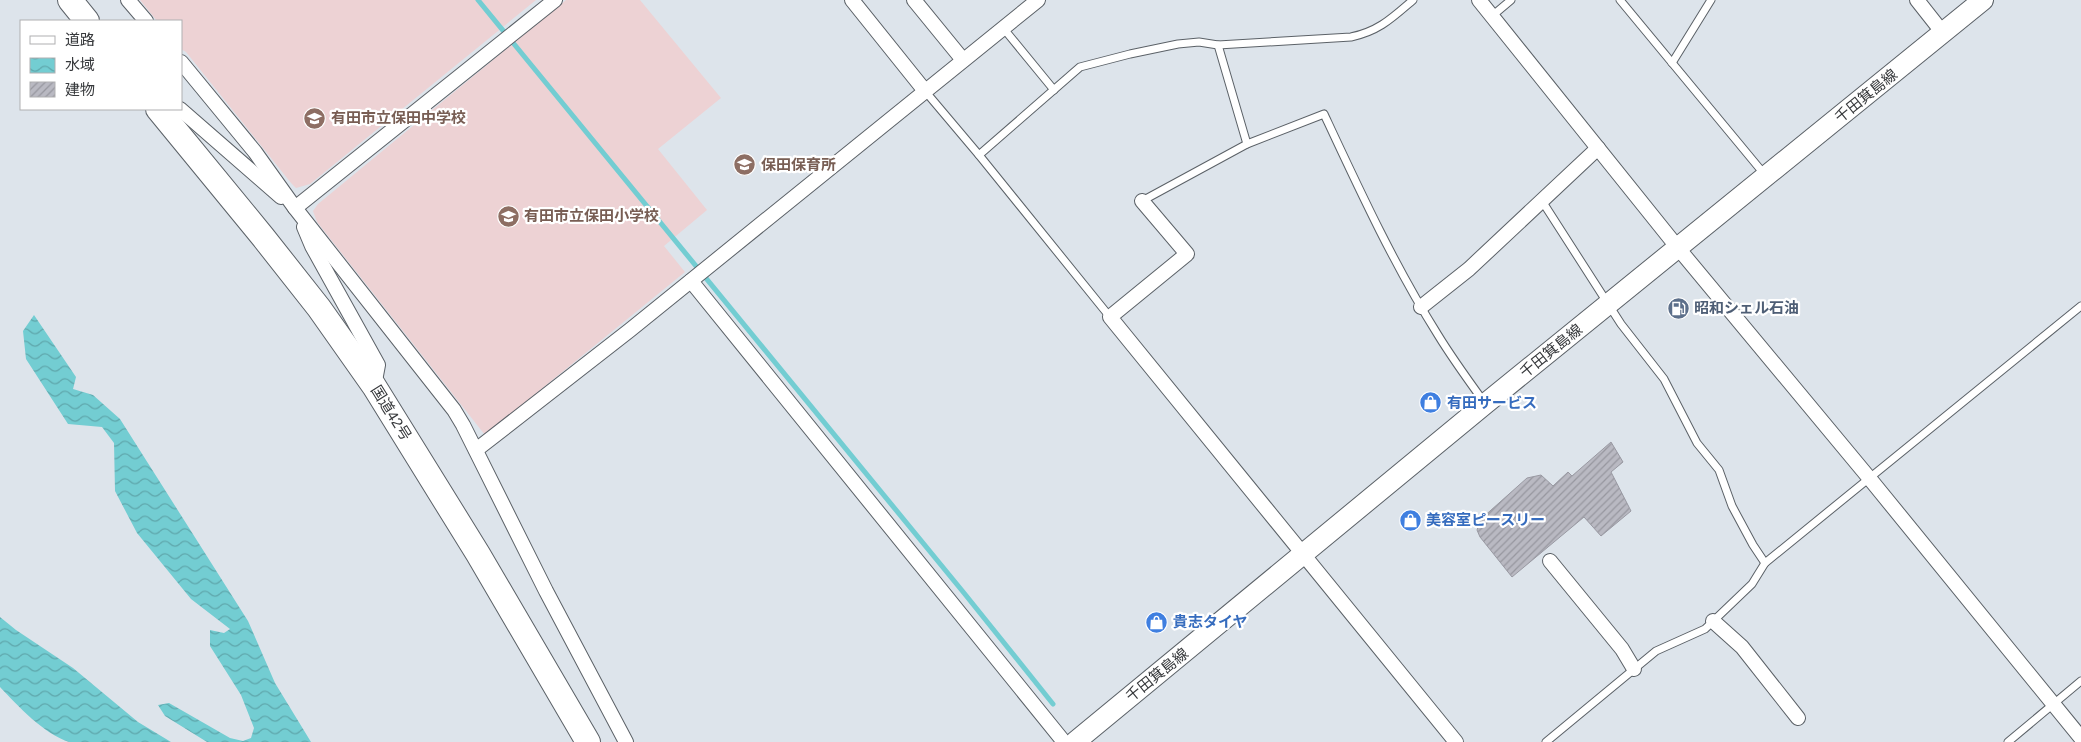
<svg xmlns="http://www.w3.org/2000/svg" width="2081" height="742" font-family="Arial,'Noto Sans JP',sans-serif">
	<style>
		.education { fill: #edd2d4 }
		.water { fill: url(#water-waves) }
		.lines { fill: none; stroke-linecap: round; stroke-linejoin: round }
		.stream { stroke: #73cdd2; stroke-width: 5 }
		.building { fill: url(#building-hatch); stroke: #9999a2 }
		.service-casing { stroke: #5b6167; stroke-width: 9 }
		.minor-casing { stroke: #5b6167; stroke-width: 16 }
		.secondary-casing { stroke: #5b6167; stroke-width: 22 }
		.trunk-casing { stroke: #5b6167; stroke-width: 26 }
		.service { stroke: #fff; stroke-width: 7 }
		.minor { stroke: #fff; stroke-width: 14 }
		.secondary { stroke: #fff; stroke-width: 20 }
		.trunk { stroke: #fff; stroke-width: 24 }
		.labels { text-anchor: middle; stroke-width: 4.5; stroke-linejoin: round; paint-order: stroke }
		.street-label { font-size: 15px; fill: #36383b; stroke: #fff }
		.education-label { font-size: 15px; font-weight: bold; fill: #785e54; stroke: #fff; text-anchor: start }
		.service-label { font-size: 15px; font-weight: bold; fill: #4e5e75; stroke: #fff; text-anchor: start }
		.shop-label { font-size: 15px; font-weight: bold; fill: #366cbe; stroke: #fff; text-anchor: start }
	</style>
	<defs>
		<pattern id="water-waves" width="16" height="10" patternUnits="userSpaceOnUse" patternTransform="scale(1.25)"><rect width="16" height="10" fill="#73cdd2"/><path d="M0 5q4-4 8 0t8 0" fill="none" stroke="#5fa7ac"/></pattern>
		<pattern id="building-hatch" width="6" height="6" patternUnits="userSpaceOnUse" patternTransform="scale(1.25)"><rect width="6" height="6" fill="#b9b9c2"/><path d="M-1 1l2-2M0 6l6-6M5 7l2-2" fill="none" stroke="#97979f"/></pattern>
	</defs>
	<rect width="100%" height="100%" fill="#dde4eb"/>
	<!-- education -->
	<g class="education">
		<polygon points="140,0 536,0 310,184 296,188 291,183 186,52 181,49 181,21 157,21"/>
		<polygon points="566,0 640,0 721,98 658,149 707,210 664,246 685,272 485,435 317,222 313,211 318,204"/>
	</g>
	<!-- water -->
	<g class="water">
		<polygon points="34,315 76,377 73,389 93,395 120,419 248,621 275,683 311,742 207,742 165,716 158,705 169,703 230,738 243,741 251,738 254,728 241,695 210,646 210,630 224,633 230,629 191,599 137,533 115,491 114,443 102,427 68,424 26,359 23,331"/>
		<path d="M0,617L16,630L73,668L138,722L171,742H69C44,734 18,706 0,687Z"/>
	</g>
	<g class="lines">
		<!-- stream -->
		<polyline class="stream" points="478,0 964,593 1053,704"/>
	</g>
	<!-- building -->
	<polygon class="building" points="1611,442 1623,462 1611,472 1631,511 1601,536 1584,517 1512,577 1480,537 1477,530 1481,519 1527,478 1541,475 1553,486 1568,472 1572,476"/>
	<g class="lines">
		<defs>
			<g id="service">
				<path d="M1413,0C1392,18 1379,31 1351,37L1218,45L1247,144L1324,114C1359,189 1394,265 1438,335C1452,358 1468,380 1484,402"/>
				<polyline points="1620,0 1765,175"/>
				<polyline points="1492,16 1511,0"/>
				<polyline points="1004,29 1054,90"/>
				<polyline points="1672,63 1711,0"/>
				<polyline points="925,91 979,155 1110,317"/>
				<polyline points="979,155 1080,67 1130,54 1178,44 1199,42 1218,45"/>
				<polyline points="1142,201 1247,144"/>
				<polyline points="1542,201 1621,324 1664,379 1697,443 1719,470 1732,506 1753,545 1765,563"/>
				<polyline points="1546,742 1656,651 1705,629 1752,584 1765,563 2081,306"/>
				<polyline points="2008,742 2081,681"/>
			</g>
			<g id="minor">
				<polyline points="128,0 146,21"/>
				<polyline points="852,0 925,91"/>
				<polyline points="914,0 963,60"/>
				<polyline points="1479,0 1678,248 1870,479 2081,738"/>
				<polyline points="1917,0 1943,33"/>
				<polyline points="181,62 255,152 295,208 454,410 463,425 546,591 626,742"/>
				<polyline points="180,109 281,197"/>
				<polyline points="1142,201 1187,254 1110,317 1456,742"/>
				<polyline points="295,208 555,0"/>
				<polyline points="304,227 312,246 378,365 374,386"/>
				<polyline points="691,281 1064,742"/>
				<polyline points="1421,307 1469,269 1598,148"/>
				<polyline points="476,450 630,330 1038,0"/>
				<polyline points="1550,561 1622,649 1634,669"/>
				<polyline points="1713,621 1742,647 1798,718"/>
			</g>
			<polyline id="secondary" points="1075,742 1485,404 1983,0"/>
			<g id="trunk">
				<polyline points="70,0 87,21"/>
				<polyline points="158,109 263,237 319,308 374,386 478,554 588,742"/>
			</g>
		</defs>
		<!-- service casing -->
		<use href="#service" class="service-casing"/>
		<!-- minor casing -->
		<use href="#minor" class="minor-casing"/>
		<!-- secondary casing -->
		<use href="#secondary" class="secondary-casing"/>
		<!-- trunk casing -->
		<use href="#trunk" class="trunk-casing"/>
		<!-- service -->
		<use href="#service" class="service"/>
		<!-- minor -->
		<use href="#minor" class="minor"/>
		<!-- secondary -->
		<use href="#secondary" class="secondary"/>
		<!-- trunk -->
		<use href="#trunk" class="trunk"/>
	</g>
	<!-- icons -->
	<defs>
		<symbol id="school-disc" viewBox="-11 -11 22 22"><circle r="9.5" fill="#8d6e63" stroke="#fff"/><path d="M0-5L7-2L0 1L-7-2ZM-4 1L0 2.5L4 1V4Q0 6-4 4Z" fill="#fff"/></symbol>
		<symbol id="fuel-disc" viewBox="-11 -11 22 22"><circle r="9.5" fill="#5c6f8a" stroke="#fff"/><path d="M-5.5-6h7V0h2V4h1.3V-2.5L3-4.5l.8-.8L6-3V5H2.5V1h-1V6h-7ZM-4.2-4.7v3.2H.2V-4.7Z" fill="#fff"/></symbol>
		<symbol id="shop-disc" viewBox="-11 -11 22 22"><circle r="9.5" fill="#3f7fe0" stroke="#fff"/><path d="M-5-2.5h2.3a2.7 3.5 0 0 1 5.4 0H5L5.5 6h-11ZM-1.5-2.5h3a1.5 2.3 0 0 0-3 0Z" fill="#fff"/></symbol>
	</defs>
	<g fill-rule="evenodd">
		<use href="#school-disc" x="302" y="106" width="25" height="25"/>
		<use href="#school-disc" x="732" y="152" width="25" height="25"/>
		<use href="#school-disc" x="496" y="204" width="25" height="25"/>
		<use href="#fuel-disc" x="1666" y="296" width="25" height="25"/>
		<use href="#shop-disc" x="1418" y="390" width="25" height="25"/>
		<use href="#shop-disc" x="1398" y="508" width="25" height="25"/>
		<use href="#shop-disc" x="1144" y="610" width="25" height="25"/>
	</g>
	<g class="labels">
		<!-- street labels -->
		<g class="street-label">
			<text transform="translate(1866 96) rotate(-39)" y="5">千田箕島線</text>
			<text transform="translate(1551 351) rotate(-39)" y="5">千田箕島線</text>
			<text transform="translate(391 413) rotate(58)" y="5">国道42号</text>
			<text transform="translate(1157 675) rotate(-39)" y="5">千田箕島線</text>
		</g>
		<!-- education labels -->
		<g class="education-label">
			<text x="331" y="123">有田市立保田中学校</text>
			<text x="761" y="170">保田保育所</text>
			<text x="524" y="221">有田市立保田小学校</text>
		</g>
		<!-- service labels -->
		<g class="service-label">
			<text x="1694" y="313">昭和シェル石油</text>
		</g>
		<!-- shop labels -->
		<g class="shop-label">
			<text x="1447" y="408">有田サービス</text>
			<text x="1426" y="525">美容室ピースリー</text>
			<text x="1173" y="627">貴志タイヤ</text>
		</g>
	</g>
	<!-- legend -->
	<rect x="20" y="20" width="162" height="90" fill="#ffffff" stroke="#afafb1"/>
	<rect x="30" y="36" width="25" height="8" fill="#ffffff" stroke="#afafb1"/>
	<text x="65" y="45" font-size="15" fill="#36383b">道路</text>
	<rect x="30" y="58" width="25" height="15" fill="url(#water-waves)" stroke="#afafb1"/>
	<text x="65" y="70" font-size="15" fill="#36383b">水域</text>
	<rect x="30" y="82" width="25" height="15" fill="url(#building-hatch)" stroke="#afafb1"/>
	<text x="65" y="95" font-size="15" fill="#36383b">建物</text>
</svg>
